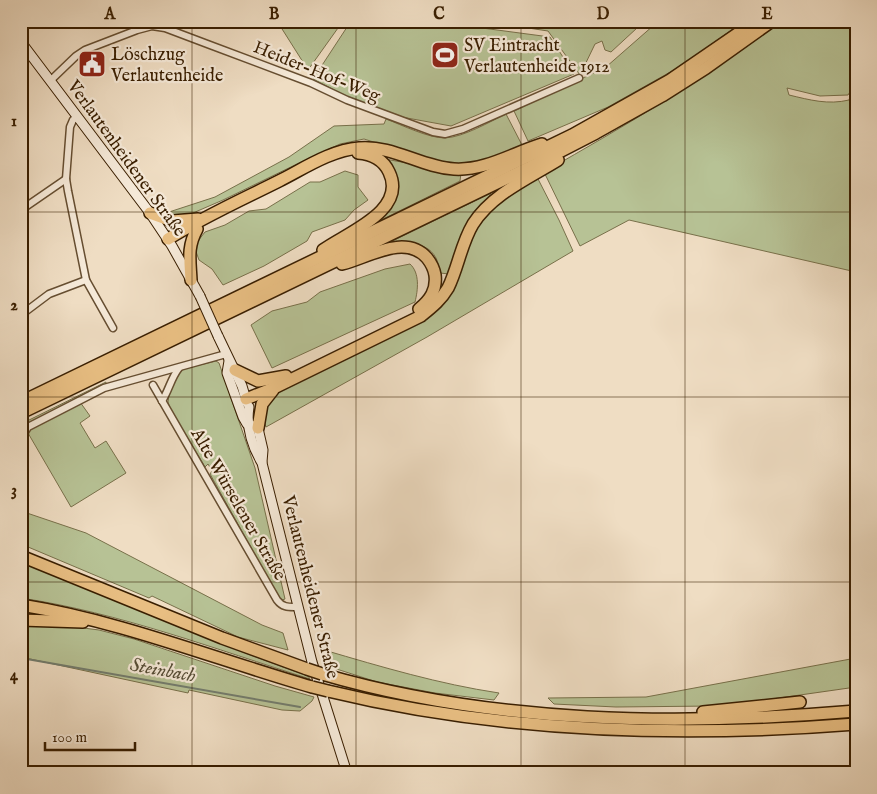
<svg xmlns="http://www.w3.org/2000/svg" width="877" height="794" font-family="'IM FELL English',serif">
	<style>
		.green { fill: #b7c295; stroke: #78704a; fill-rule: evenodd }
		.lines { fill: none; stroke-linecap: round; stroke-linejoin: round }
		.stream { stroke: #737c6d; stroke-width: 2 }
		.street-casing { stroke: #664e31; stroke-width: 9 }
		.secondary-casing { stroke: #391e00; stroke-width: 11 }
		.highway-casing { stroke: #391e00; stroke-width: 14 }
		.street { stroke: #f5e9d8; stroke-width: 6 }
		.secondary { stroke: #f5e9d8; stroke-width: 9 }
		.highway { stroke: #e8be82; stroke-width: 11 }
		.secondary-bridge-casing { stroke: #391e00; stroke-width: 11; stroke-linecap: butt }
		.highway-bridge-casing { stroke: #391e00; stroke-width: 14; stroke-linecap: butt }
		.secondary-bridge { stroke: #f5e9d8; stroke-width: 9 }
		.highway-bridge { stroke: #e8be82; stroke-width: 11 }
		.grid { fill: none; stroke: #391e00; stroke-width: 1; stroke-opacity: 0.55 }
		.labels { text-anchor: middle; stroke-width: 4.5; stroke-linejoin: round; paint-order: stroke }
		.poi-label { font-size: 18px; fill: #391e00; stroke: #f5e9d8; text-anchor: start }
		.street-label { font-size: 18px; fill: #391e00; stroke: #f5e9d8 }
		.water-label { font-size: 19px; font-style: italic; fill: #564d36; stroke: #f5e9d8 }
		.neatline { fill: none; stroke: #391e00; stroke-width: 2 }
		.grid-label { font-size: 16px; text-anchor: middle; font-weight: bold; fill: #391e00 }
	</style>
	<rect width="100%" height="100%" fill="#efddc3"/>
	<filter id="stains"><feTurbulence type="fractalNoise" baseFrequency=".004" numOctaves="4"/><feColorMatrix values="0 0 0 0 .2 0 0 0 0 .09 0 0 0 0 .02 0 0 0 .5 -.17"/></filter>
	<radialGradient id="worn" r=".72"><stop offset=".6" stop-color="#630" stop-opacity="0"/><stop offset="1" stop-color="#630" stop-opacity=".3"/></radialGradient>
	<!-- green -->
	<g class="green">
		<polygon points="277,21 343,21 308,70"/>
		<polygon points="351,21 429,21 550,37 574,74 451,126 396,116 348,97 313,79"/>
		<polygon points="482,21 640,21 637,28 611,52 605,50 602,41 595,44 580,75 548,31"/>
		<polygon points="652,21 744,21 681,66 608,107 528,141 514,111 606,67 654,25"/>
		<path d="M781,21H856V272L629,220L580,246L544,172C626,125 706,79 781,21ZM853,87L849,100C828,105 810,100 789,95L787,88L820,96L848,95Z"/>
		<path d="M506,114L522,145L494,160L467,166L441,163L364,139L340,144L297,164L223,200L186,216L172,217L166,213L215,197L289,157L334,126L384,124L386,119C402,125 428,138 445,138C464,137 489,122 506,114Z"/>
		<polygon points="385,159 461,173 460,181 373,224 394,195"/>
		<polygon points="345,171 358,175 358,187 368,200 354,210 345,220 312,232 307,241 264,266 223,285 212,269 199,260 194,246 205,232 225,225 249,211 266,209 310,182 320,182"/>
		<path d="M537,177L559,220L573,251L427,337L266,427C257,402 272,395 290,381L447,298L473,231L488,210Z"/>
		<path d="M491,193L449,274L440,273C439,268 438,262 436,258C425,237 396,245 378,248Z"/>
		<path d="M410,264C420,273 418,290 415,302L272,368L251,325L272,311L307,302L320,292L385,269Z"/>
		<polygon points="216,361 219,363 255,468 285,599 282,600 279,598 210,474 212,471 208,464 205,467 170,409 168,402 169,395 177,374 183,369"/>
		<polygon points="106,382 105,389 80,402 90,416 80,423 95,448 106,441 126,473 71,507 28,433 21,482 21,424"/>
		<polygon points="21,511 86,533 262,625 283,633 288,650 238,637 152,596 149,598 21,544"/>
		<path d="M21,560L248,654L308,676L310,679C215,649 120,613 21,598Z"/>
		<polygon points="21,624 68,626 99,630 134,639 275,686 314,697 312,701 300,711 282,710 189,690 188,693 21,657"/>
		<path d="M324,650C382,667 439,684 499,693L494,700L435,693L377,682L324,665Z"/>
		<polygon points="856,658 856,687 744,703 713,706 616,707 554,704 548,698 646,697"/>
	</g>
	<g class="lines">
		<!-- stream -->
		<polyline class="stream" points="21,658 300,707"/>
		<defs>
			<g id="street">
				<polyline points="50,81 76,56 85,50 137,30 152,26 165,28 210,45 311,83 347,100 433,132 445,134 463,129 579,78"/>
				<polyline points="77,117 73,120 70,127 66,179 68,191 86,280 113,328"/>
				<polyline points="21,210 66,179"/>
				<polyline points="21,315 49,294 86,280"/>
				<path d="M153,385L277,600C283,608 289,607 298,607"/>
				<path d="M162,401C169,390 171,378 179,368"/>
				<polyline points="21,455 25,432 28,427 104,388 226,354"/>
			</g>
			<g id="secondary">
				<polyline points="21,42 150,213 172,246 200,296"/>
				<polyline points="218,336 242,386 247,403"/>
				<polyline points="229,361 227,373 243,417 247,424"/>
				<path d="M249,407C246,426 252,446 262,463L312,662L347,773"/>
				<polyline points="257,424 263,450 262,462"/>
			</g>
			<g id="highway">
				<polyline points="150,213 172,221 198,219"/>
				<path d="M168,239C203,217 241,200 279,181C303,169 331,150 359,148C393,145 421,167 454,169C485,171 513,153 542,144"/>
				<path d="M323,250C346,233 408,211 389,172C383,159 372,154 358,153"/>
				<path d="M342,264C367,258 405,233 427,258C431,263 434,269 435,275C437,290 430,300 419,309"/>
				<path d="M191,280C190,260 187,247 197,229"/>
				<polyline points="235,370 258,381 286,376"/>
				<path d="M246,399L276,387L421,316C432,307 441,300 448,288C458,268 461,244 473,224C492,194 529,178 558,160"/>
				<polyline points="21,402 572,135 670,80 756,21"/>
				<polyline points="21,413 530,167 596,133 662,96 706,68 772,21"/>
				<polyline points="258,428 262,404 273,390"/>
				<polyline points="21,556 222,638 307,669"/>
				<path d="M21,605C121,621 215,659 312,687"/>
				<polyline points="21,620 83,622"/>
				<path d="M322,674C493,724 680,726 856,711"/>
				<path d="M328,691C501,733 679,738 856,724"/>
				<polyline points="703,712 800,702"/>
			</g>
		</defs>
		<!-- street casing -->
		<use href="#street" class="street-casing"/>
		<!-- secondary casing -->
		<use href="#secondary" class="secondary-casing"/>
		<!-- highway casing -->
		<use href="#highway" class="highway-casing"/>
		<!-- street -->
		<use href="#street" class="street"/>
		<!-- secondary -->
		<use href="#secondary" class="secondary"/>
		<!-- highway -->
		<use href="#highway" class="highway"/>
		<defs>
			<polyline id="secondary-bridge" points="200,296 218,336"/>
			<g id="highway-bridge">
				<polyline points="307,669 322,674"/>
				<polyline points="312,687 328,691"/>
			</g>
		</defs>
		<!-- secondary-bridge casing -->
		<use href="#secondary-bridge" class="secondary-bridge-casing"/>
		<!-- highway-bridge casing -->
		<use href="#highway-bridge" class="highway-bridge-casing"/>
		<!-- secondary-bridge -->
		<use href="#secondary-bridge" class="secondary-bridge"/>
		<!-- highway-bridge -->
		<use href="#highway-bridge" class="highway-bridge"/>
	</g>
	<!-- grid -->
	<path class="grid" d="M192,21V773M356,21V773M521,21V773M685,21V773M21,212H856M21,397H856M21,582H856"/>
	<!-- icons -->
	<defs>
		<symbol id="stadium-square" viewBox="-11 -11 22 22"><rect x="-9" y="-9" width="18" height="18" rx="4" fill="#8f2418" stroke="#f5e9d8"/><path d="M0-5a6.5 5 0 1 0 0 10a6.5 5 0 1 0 0-10ZM-3.5-1.8h7v3.6h-7Z" fill="#fff"/></symbol>
		<symbol id="civic-square" viewBox="-11 -11 22 22"><rect x="-9" y="-9" width="18" height="18" rx="4" fill="#8f2418" stroke="#f5e9d8"/><path d="M-.6-6.5H3V-4.5H.6V-3L4-1V1h2V6H-6V1h2V-1L-.6-3ZM-1.2 2.5V6h2.4V2.5Z" fill="#fff"/></symbol>
	</defs>
	<g fill-rule="evenodd">
		<use href="#stadium-square" x="429" y="39" width="32" height="32"/>
		<use href="#civic-square" x="76" y="48" width="32" height="32"/>
	</g>
	<g class="labels">
		<!-- poi labels -->
		<g class="poi-label">
			<text x="464" y="51">SV Eintracht<tspan x="464" dy="21">Verlautenheide 1912</tspan></text>
			<text x="111" y="60">Löschzug<tspan x="111" dy="21">Verlautenheide</tspan></text>
		</g>
		<!-- street labels -->
		<g class="street-label">
			<text transform="translate(317 71) rotate(22)" y="6">Heider-Hof-Weg</text>
			<text transform="translate(127 158) rotate(54)" y="6">Verlautenheidener Straße</text>
			<text transform="translate(239 504) rotate(60)" y="6">Alte Würselener Straße</text>
			<text transform="translate(311 587) rotate(76)" y="6">Verlautenheidener Straße</text>
		</g>
		<!-- water labels -->
		<g class="water-label">
			<text transform="translate(163 669) rotate(10)" y="7">Steinbach</text>
		</g>
	</g>
	<!-- margin -->
	<rect width="877" height="794" fill="none" stroke="#efddc3" stroke-width="55"/>
	<!-- scale -->
	<path d="M45 742v8h90v-8" fill="none" stroke="#391e00" stroke-width="2.5"/>
	<text x="52" y="742" font-size="15" fill="#391e00" stroke="#f5e9d8" stroke-width="4" paint-order="stroke">100 m</text>
	<rect x="28" y="28" width="822" height="738" class="neatline"/>
	<g class="grid-label">
		<text x="110" y="19">A</text>
		<text x="274" y="19">B</text>
		<text x="439" y="19">C</text>
		<text x="603" y="19">D</text>
		<text x="767" y="19">E</text>
		<text x="14" y="126">1</text>
		<text x="14" y="310">2</text>
		<text x="14" y="495">3</text>
		<text x="14" y="680">4</text>
	</g>
	<rect width="100%" height="100%" filter="url(#stains)"/>
	<rect width="100%" height="100%" fill="url(#worn)"/>
</svg>
